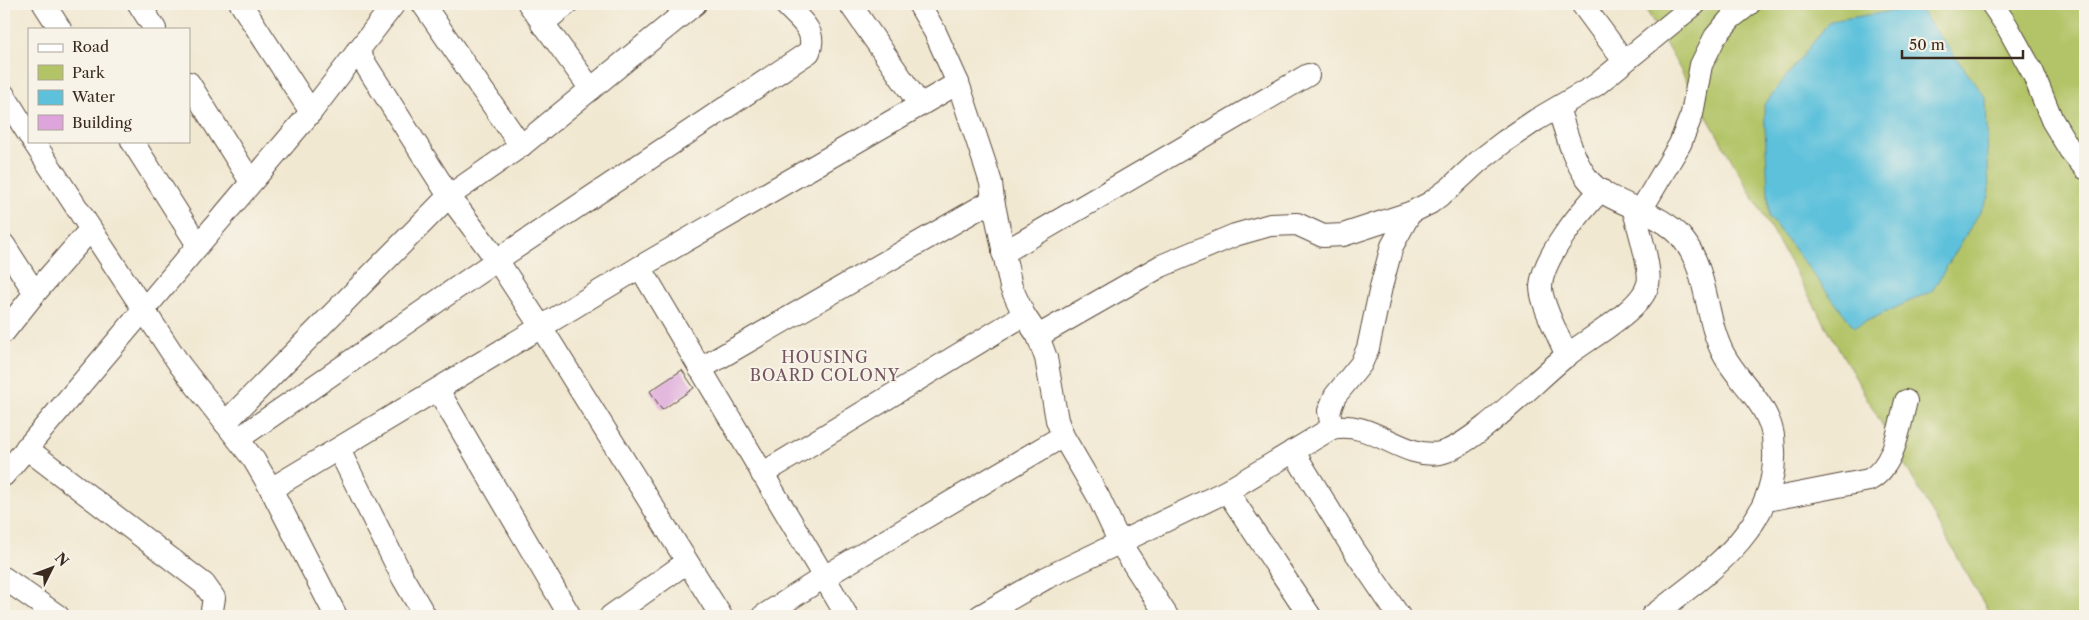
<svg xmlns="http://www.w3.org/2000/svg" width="2089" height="620" font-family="'Libre Caslon Text',serif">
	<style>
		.green { fill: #b3c467; stroke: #777742 }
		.water { fill: #5dc1db; stroke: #4c767c }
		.building { fill: #dda5dc }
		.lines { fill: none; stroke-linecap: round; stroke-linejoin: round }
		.minor-casing { stroke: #564639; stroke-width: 24 }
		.minor { stroke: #fff; stroke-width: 22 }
		.labels { text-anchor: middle; stroke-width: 4; stroke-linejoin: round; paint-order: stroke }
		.neighbourhood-label { font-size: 16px; letter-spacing: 1px; fill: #745560; stroke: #f7f3e8 }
	</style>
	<rect width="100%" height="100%" fill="#f7f3e8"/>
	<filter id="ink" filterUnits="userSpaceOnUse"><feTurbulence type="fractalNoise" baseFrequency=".02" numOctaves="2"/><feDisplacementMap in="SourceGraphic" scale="10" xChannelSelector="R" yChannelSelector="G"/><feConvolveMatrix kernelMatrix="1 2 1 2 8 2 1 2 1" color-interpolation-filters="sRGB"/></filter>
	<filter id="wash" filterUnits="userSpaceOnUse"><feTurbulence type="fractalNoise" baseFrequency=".0096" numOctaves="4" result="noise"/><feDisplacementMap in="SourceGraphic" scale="20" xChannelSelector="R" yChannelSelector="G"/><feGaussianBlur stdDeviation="1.12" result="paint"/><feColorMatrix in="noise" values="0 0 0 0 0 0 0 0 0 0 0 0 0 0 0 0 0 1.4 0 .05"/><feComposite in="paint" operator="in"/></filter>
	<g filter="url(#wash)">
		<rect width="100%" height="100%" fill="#f1e8d1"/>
		<!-- green -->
		<polygon class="green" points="1643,4 2085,4 2085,616 1991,616"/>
		<!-- water -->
		<polygon class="water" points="1918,7 1986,98 1989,197 1932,291 1854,327 1769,217 1764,105 1830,21"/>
		<g id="blocks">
			<!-- building -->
			<polygon class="building" points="682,370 694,388 662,410 650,391"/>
		</g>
	</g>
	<g filter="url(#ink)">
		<use href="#blocks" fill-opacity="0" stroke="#564639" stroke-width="1"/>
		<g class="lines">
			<defs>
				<g id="minor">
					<polyline points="44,4 60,29"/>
					<polyline points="139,4 155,29"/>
					<polyline points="241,4 311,112"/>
					<polyline points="423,4 521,146"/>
					<polyline points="529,4 591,89"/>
					<polyline points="850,4 920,105"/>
					<polyline points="919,4 935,32 958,83 985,164 991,183 993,200 1011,287 1024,315 1038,336 1046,358 1057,420 1063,436 1098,496 1120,543 1167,616"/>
					<polyline points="1582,4 1624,61"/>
					<polyline points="1992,4 2007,26 2033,73 2052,120 2070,150 2085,168"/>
					<polyline points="542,24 567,4"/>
					<polyline points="357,51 449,196 497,260 541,327 640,267 958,83"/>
					<polyline points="189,83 251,182"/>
					<polyline points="4,95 29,135"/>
					<path d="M1558,108C1566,131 1572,158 1587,178C1607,205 1659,209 1682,238C1709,271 1704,318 1724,355C1738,381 1765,401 1772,431C1774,437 1773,444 1774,450C1778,527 1706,575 1652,616"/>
					<polyline points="33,141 180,365 254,460 271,489 336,616"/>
					<polyline points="132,141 198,245"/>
					<polyline points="1641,210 1680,144 1692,114 1701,65 1715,37 1731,18 1749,4"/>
					<polyline points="4,245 35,293"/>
					<polyline points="1003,253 1308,75"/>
					<polyline points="640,267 824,577 763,616"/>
					<polyline points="4,332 35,293 90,230"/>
					<polyline points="1038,336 1161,266 1235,235 1270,225 1297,224 1323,236 1343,235 1410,213 1430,203 1451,187 1479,161 1505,141 1536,120 1596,85 1695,4"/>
					<path d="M1567,356C1560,339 1541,304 1541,287C1542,258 1581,211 1601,190"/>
					<polyline points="700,369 993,200"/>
					<polyline points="438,390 570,616"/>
					<polyline points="225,423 449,196 521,146 695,4"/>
					<polyline points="1332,428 1329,411 1335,396 1361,364 1368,348 1381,287 1392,246 1410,213"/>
					<path d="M238,439L497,260L809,52C818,31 799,19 785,4"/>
					<polyline points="26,448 204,584 214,598 211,616"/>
					<polyline points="339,450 403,578 425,616"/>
					<polyline points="1293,451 1354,550 1399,616"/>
					<polyline points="762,474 1024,315"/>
					<polyline points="4,475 311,112 394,4"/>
					<polyline points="271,489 541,327 721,616"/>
					<polyline points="1227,491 1310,616"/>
					<path d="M1767,500L1869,480C1895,466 1899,427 1906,401"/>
					<polyline points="4,578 58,616"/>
					<polyline points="611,616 687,562"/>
					<polyline points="847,616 824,577 1063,436"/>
					<path d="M980,616L1046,578L1227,491L1332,428C1371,419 1403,460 1440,453C1473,446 1537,379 1566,356C1587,340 1611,327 1630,309C1638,302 1645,295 1648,284C1652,270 1637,223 1633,207"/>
				</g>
			</defs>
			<!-- minor casing -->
			<use href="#minor" class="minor-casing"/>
			<!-- minor -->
			<use href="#minor" class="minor"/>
		</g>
	</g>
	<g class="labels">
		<!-- neighbourhood labels -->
		<g class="neighbourhood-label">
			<text x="825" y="363">HOUSING<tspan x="825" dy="18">BOARD COLONY</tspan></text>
		</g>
	</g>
	<!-- margin -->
	<rect width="2089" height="620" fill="none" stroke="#f7f3e8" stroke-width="20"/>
	<!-- legend -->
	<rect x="28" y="28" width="162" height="115" fill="#f7f3e8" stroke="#aca397"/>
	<rect x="38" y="44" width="25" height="8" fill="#ffffff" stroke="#aca397"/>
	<text x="72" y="52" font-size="15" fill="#3b2a1e">Road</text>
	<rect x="38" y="65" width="25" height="15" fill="#b3c467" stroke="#aca397"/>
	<text x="72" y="78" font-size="15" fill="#3b2a1e">Park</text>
	<rect x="38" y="90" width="25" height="15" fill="#5dc1db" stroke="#aca397"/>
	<text x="72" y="102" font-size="15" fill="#3b2a1e">Water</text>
	<rect x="38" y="115" width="25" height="15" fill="#dda5dc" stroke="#aca397"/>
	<text x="72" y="128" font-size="15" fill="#3b2a1e">Building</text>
	<!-- north arrow -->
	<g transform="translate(52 568) rotate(48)" stroke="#f7f3e8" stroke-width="4" paint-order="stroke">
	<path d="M0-4L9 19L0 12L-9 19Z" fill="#3b2a1e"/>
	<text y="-8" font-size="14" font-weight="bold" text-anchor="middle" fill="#3b2a1e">N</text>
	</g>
	<!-- scale -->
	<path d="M1902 50v8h121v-8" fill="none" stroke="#3b2a1e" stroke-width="2.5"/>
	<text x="1909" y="50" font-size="15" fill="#3b2a1e" stroke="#f7f3e8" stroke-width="4" paint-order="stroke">50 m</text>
</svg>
